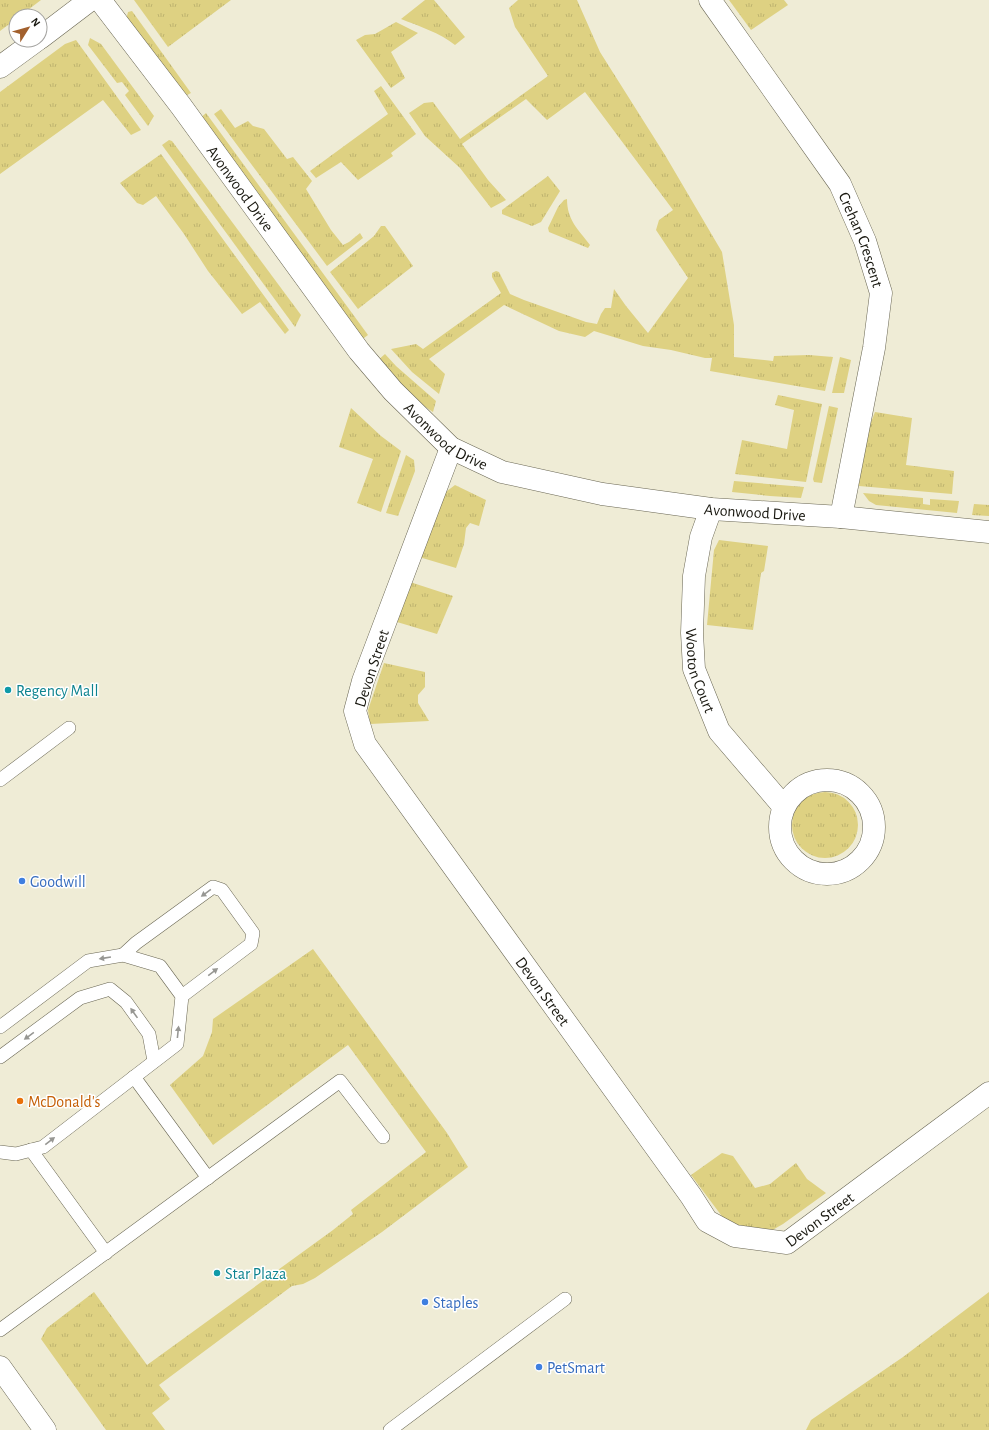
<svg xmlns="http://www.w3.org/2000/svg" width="989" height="1430" font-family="'Alegreya Sans',sans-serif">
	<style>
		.grass { fill: url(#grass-tufts) }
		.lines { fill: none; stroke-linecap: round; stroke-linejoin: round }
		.service-casing { stroke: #696653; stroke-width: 14 }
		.minor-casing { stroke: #696653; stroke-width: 23 }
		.tertiary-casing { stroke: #696653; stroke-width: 23 }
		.primary-casing { stroke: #696653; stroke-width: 23 }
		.service { stroke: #fff; stroke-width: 13 }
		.minor { stroke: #fff; stroke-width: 22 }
		.tertiary { stroke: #fff; stroke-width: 22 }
		.primary { stroke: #fff; stroke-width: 22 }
		.oneway { fill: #979793 }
		.culture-dot { fill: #0f9aa8; stroke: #fff; stroke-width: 1.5 }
		.shop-dot { fill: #3f7fe0; stroke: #fff; stroke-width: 1.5 }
		.food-dot { fill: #e8710a; stroke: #fff; stroke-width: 1.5 }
		.labels { text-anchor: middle; stroke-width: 3; stroke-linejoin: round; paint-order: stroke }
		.street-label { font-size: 16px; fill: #18170f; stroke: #fff }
		.culture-label { font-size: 16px; fill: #0d838f; stroke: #fff; text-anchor: start }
		.shop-label { font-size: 16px; fill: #366cbe; stroke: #fff; text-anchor: start }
		.food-label { font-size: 16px; fill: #c56008; stroke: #fff; text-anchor: start }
	</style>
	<defs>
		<pattern id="grass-tufts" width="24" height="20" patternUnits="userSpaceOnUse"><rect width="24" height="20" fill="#ded182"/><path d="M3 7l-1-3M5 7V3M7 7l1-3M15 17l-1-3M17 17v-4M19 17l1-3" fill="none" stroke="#beb36f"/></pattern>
	</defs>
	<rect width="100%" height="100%" fill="#efecd6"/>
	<!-- grass -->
	<g class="grass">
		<polygon points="0,0 41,0 20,16 16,16 16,19 0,31"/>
		<polygon points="134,0 231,0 168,47"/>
		<path d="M425,0H434L465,37L455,45C440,33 419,26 401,19Z"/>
		<polygon points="518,0 577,0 600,52 665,155 722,252 734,325 734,357 773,361 774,356 809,355 833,357 825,391 710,371 712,358 705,358 671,350 643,346 594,331 585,337 559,331 504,305 429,359 445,374 439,394 412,372 391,349 416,344 423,349 501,293 492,277 492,273 496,271 499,272 510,294 524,300 586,322 597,324 601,314 605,308 611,308 614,289 626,306 648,333 688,278 656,230 659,220 673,210 585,92 547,120 526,99 462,144 488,180 506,200 491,208 460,168 425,136 409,113 424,103 433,102 460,139 548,76 515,27 509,8"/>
		<polygon points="729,0 784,0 788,5 751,30"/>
		<polygon points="132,11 191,93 187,95 128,24 127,16 128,12"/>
		<polygon points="396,22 418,33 391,52 405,78 391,88 356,40 365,35 375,34"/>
		<polygon points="90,38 101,44 154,116 148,126 125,95 129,91 122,82 117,83 88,45"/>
		<polygon points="76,40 141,130 131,135 103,100 0,174 0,92 65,44"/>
		<polygon points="381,86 416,134 391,153 393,156 358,180 341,162 316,178 310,171 388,114 374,91"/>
		<polygon points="221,109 235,128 248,121 253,126 264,129 287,159 293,157 312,181 306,189 331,230 343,245 349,242 360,233 363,238 327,266 214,114"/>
		<polygon points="206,113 368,335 364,338 358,339 198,120"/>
		<polygon points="169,140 172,141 301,315 295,327 162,145"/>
		<polygon points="161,154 289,330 285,334 260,302 242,314 208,271 184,234 156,196 143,205 137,203 120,183"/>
		<polygon points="548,176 560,191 541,222 532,226 502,214 502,210"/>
		<path d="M567,199C567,220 578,229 590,245L588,248L549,232L548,228L558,207L564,200Z"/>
		<polygon points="381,226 385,226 413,266 358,309 330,272 374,236"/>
		<path d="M385,354L396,366L436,401L433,412C411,399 395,379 377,361Z"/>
		<polygon points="840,357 851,360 844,393 832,393"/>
		<polygon points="778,395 822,404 806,482 735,474 742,440 787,449 794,410 775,405"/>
		<polygon points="829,406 838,408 822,483 814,482 813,479"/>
		<polygon points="351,408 381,436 401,451 381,512 357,503 373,459 339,447"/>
		<path d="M875,412L912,418L906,465L954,471L952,494L859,486C859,463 866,433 875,412Z"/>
		<polygon points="406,455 414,460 415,471 398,516 386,513"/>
		<polygon points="734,481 804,487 801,498 770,496 732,492"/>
		<polygon points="455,485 486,500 479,526 470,523 466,528 464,544 456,568 419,557 439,497"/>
		<polygon points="863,493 923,498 923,504 930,505 930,499 959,501 957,513 876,505 869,501"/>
		<polygon points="974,504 989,505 989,516 972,515"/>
		<polygon points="719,540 768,546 764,571 761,573 753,630 707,625 714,550"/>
		<polygon points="410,582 453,596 437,634 397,622"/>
		<polygon points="384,663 425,672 425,687 418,695 418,703 429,721 370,724 368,710"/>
		<circle cx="825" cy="825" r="33"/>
		<polygon points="313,949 447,1133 468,1167 382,1232 315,1278 303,1284 292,1286 159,1385 170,1399 152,1413 165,1430 106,1430 41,1339 47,1328 94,1292 147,1365 333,1230 353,1214 351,1210 426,1152 348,1045 213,1145 170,1085 203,1056 212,1032 213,1019"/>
		<polygon points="722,1153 733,1156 755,1188 770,1184 796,1163 807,1179 826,1193 783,1224 769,1232 745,1231 724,1219 691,1175"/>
		<polygon points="989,1292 989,1430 806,1430 811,1420 903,1357"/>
	</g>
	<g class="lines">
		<defs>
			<g id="service">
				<polyline points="0,780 69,728"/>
				<polyline points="123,955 136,943 213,887 222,890 253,933 251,944 182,996"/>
				<polyline points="0,1027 88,961 123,955 160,966 182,996 177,1044 43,1147 16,1154 0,1152"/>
				<polyline points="0,1057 80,998 110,989 126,1002 149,1034 154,1061"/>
				<polyline points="134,1077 208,1178"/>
				<polyline points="31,1150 106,1253"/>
				<polyline points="0,1330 340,1081 383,1137"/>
				<polyline points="390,1430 565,1299"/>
			</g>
			<g id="minor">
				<path id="s1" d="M100,0L181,106L359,351L393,391L451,448L502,472L602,494L711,509L841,517L989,532"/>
				<path id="s2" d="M710,0L840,184L865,241L881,293L874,348L841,517"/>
				<path id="s3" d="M451,448L363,681L355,711L365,744L673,1171L691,1196L707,1221L735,1236L787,1243L989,1093"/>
				<path id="s4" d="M711,509L701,537L694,576L692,633L694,669L719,731L784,807"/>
				<circle cx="827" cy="827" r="47"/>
			</g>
			<g id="tertiary">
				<polyline points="40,38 90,0"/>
				<polyline points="0,67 37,40"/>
			</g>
			<polyline id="primary" points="0,1367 45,1430"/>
		</defs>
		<!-- service casing -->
		<use href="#service" class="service-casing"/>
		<!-- minor casing -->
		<use href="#minor" class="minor-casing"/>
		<!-- tertiary casing -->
		<use href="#tertiary" class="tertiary-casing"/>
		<!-- primary casing -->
		<use href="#primary" class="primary-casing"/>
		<!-- service -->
		<use href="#service" class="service"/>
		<!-- minor -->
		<use href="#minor" class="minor"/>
		<!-- tertiary -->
		<use href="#tertiary" class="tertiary"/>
		<!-- primary -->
		<use href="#primary" class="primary"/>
	</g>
	<!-- one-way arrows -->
	<defs><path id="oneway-solid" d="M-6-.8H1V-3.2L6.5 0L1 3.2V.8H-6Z"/></defs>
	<g class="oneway">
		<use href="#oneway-solid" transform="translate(206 893) rotate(144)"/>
		<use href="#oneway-solid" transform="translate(105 958) rotate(171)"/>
		<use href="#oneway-solid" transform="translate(213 972) rotate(-37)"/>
		<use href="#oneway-solid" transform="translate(134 1013) rotate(-125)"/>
		<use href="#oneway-solid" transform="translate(178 1032) rotate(-84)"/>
		<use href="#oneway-solid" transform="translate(29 1036) rotate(144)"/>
		<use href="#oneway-solid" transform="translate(50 1141) rotate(-38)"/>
	</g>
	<!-- markers -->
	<g class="culture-dot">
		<circle cx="8" cy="690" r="4"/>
		<circle cx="217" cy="1273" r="4"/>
	</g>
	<g class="shop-dot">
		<circle cx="22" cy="881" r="4"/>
		<circle cx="425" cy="1302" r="4"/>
		<circle cx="539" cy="1367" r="4"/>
	</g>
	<circle class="food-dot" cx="20" cy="1101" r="4"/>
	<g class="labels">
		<!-- street labels -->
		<g class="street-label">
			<text dy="6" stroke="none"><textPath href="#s1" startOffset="235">Avonwood Drive</textPath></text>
			<text dy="6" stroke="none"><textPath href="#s2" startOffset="285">Crehan Crescent</textPath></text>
			<text dy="6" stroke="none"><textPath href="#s1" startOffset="559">Avonwood Drive</textPath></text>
			<text dy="6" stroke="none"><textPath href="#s1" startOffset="883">Avonwood Drive</textPath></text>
			<text transform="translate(371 668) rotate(-72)" y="6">Devon Street</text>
			<text dy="6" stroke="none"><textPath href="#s4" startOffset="165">Wooton Court</textPath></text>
			<text dy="6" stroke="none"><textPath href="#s3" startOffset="619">Devon Street</textPath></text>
			<text dy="6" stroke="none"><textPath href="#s3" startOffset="1026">Devon Street</textPath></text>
		</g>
		<!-- culture labels -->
		<g class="culture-label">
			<text x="16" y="696">Regency Mall</text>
			<text x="225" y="1279">Star Plaza</text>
		</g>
		<!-- shop labels -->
		<g class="shop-label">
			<text x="30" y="887">Goodwill</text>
			<text x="433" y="1308">Staples</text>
			<text x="547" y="1373">PetSmart</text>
		</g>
		<!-- food labels -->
		<g class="food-label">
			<text x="28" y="1107">McDonald's</text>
		</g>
	</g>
	<!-- north arrow -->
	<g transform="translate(28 28) rotate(53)"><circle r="19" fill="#ffffff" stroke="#a3a29f"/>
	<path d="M0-3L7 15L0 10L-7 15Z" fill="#a2602d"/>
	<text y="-6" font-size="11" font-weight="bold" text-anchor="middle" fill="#18170f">N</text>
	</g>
</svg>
